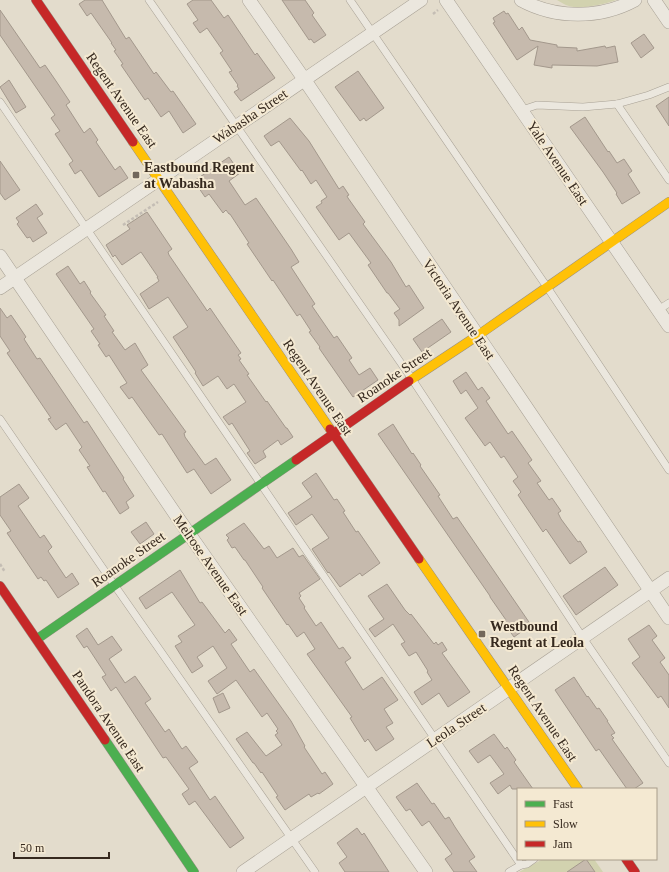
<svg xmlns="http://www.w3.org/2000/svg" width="669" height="872" font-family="'Times New Roman',serif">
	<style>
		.green { fill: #d2d2af }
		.building { fill: #c6baad; stroke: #a3988c }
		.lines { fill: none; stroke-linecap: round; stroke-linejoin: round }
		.lane-casing { stroke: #a8a195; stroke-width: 8 }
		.street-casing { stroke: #a8a195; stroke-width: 14 }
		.fast-casing { stroke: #989085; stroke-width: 10 }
		.slow-casing { stroke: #989085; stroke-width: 10 }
		.jam-casing { stroke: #989085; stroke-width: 10 }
		.path { stroke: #c4bdb4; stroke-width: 2.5; stroke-dasharray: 3 2; stroke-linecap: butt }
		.lane { stroke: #ebe7de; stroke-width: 7 }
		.street { stroke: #ebe7de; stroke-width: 13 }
		.fast { stroke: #4caf50; stroke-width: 9 }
		.slow { stroke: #ffc107; stroke-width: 9 }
		.jam { stroke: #c62828; stroke-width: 9 }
		.poi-dot { fill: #73685b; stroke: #f4e9d2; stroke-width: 1.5 }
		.labels { text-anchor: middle; stroke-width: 4; stroke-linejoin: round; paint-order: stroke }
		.street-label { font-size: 14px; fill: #36291e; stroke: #f4e9d2 }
		.poi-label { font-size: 14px; font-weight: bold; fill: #36291e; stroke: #f4e9d2; text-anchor: start }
	</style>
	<rect width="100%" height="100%" fill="#e3dccc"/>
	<!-- green -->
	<g class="green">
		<path d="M557,0H616C605,4 580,10 569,6C565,5 561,2 557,0Z"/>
		<polygon points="543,859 594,859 603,872 519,872"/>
	</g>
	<!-- building -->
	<g class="building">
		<polygon points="85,0 102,0 126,39 129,37 154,74 156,72 171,92 173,91 196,124 183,133 169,111 161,117 148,98 145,100 121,65 123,64 114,51 116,50 111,43 112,43 91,13 87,16 79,4"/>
		<polygon points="193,0 211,0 224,18 228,15 255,55 257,53 275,78 241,101 234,92 239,89 237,86 238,85 229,72 232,71 220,53 223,51 207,28 200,33 193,23 198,20 187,4"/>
		<polygon points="282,0 305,0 314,13 312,15 326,35 314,43 311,39 309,40"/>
		<polygon points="0,10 40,68 45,65 56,81 70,102 66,105 84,133 90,128 98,140 96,142 115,170 120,166 128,178 99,197 81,170 75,174 69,164 73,161 55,134 60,131 51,118 55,115 0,35"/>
		<polygon points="504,11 506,14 508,13 519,30 522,27 530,40 557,45 557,47 577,48 577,51 605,46 606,48 615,46 618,62 597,66 552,65 552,68 534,65 538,46 517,60 493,23 495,22 493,18"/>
		<polygon points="644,34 654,48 641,58 631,43"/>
		<polygon points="358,71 384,108 366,121 364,118 360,121 335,87"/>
		<polygon points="9,80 26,107 16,113 0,87"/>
		<polygon points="669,97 669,126 656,106"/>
		<polygon points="585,117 608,152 609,151 617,163 624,159 632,171 628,174 640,193 622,204 616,194 617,193 603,172 570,127"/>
		<polygon points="290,118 309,141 339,189 343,186 349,195 347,196 348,198 365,222 363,224 391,262 406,287 409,285 424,308 399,326 399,320 394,313 400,309 388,293 387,293 368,265 371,263 349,233 339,240 316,207 322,203 321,201 327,197 316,180 311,184 302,170 301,171 279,141 271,146 264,136"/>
		<polygon points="229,157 240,173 229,181 245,205 256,198 291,249 299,262 291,267 315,304 312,306 334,338 337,336 352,358 349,360 359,375 370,368 378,380 353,397 319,348 320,347 309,332 311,331 300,314 297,316 273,280 272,281 247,244 249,243 230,214 229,214 226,210 223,213 209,194 205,197 194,181"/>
		<polygon points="0,161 20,190 5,200 0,193"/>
		<polygon points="36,204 43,214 37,218 47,233 33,242 30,237 27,238 17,224 19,222 16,218"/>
		<polygon points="147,212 172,249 168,252 169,255 206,309 207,311 210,308 223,327 241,353 238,355 241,359 239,360 249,374 247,375 266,402 267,401 286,428 287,428 293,437 281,445 278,440 263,451 266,457 255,464 247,453 250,451 232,423 229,425 223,417 246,402 234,384 227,389 218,376 203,386 195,373 196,372 173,337 188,327 168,297 149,309 140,294 159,281 157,277 158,277 141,252 122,265 115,255 113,257 106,245 130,229 127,225"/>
		<polygon points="68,266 80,284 84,281 91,292 90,293 106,315 104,316 114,331 112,332 125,350 135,343 148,365 141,370 186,432 184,433 185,437 205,465 216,458 231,480 211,494 194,469 187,473 162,434 159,435 132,397 129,399 120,387 127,383 109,355 106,357 98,345 100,344 91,331 94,329 56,274"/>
		<polygon points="0,308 7,318 11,315 20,328 26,337 24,339 37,359 40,358 84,423 87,421 124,478 123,479 134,496 126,502 129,508 120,514 105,491 103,492 96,481 87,467 90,466 79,450 82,447 66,423 56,430 48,419 51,418 7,353 10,351 0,336"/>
		<polygon points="442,319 451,332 422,352 413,339"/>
		<polygon points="466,372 478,390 482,387 490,398 486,401 508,434 512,431 521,444 532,460 528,463 541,481 537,483 549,500 552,498 561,511 558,513 561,519 578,542 580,541 587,552 570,564 546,529 543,532 518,495 521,492 513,481 518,477 504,456 501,458 490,442 485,446 465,418 478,408 466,390 461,394 453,381"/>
		<polygon points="393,424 412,454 413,453 421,465 420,466 440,495 438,496 453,519 457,517 531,625 514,637 503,622 506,620 490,597 490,596 378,434"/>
		<polygon points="316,473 334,500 337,499 345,511 343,512 356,532 358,531 380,563 362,576 360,573 340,587 329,572 328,573 312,549 329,538 312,514 296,525 288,513 312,497 302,483"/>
		<polygon points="19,484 29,498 18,506 40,538 44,535 52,547 48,551 66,578 72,573 79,584 58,598 46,580 44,581 41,577 38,579 7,533 11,531 0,515 0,497"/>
		<polygon points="146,522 154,534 140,544 131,532"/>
		<polygon points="244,523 264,549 269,546 277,558 293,548 299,557 303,555 320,579 299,593 301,596 299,598 305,607 304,608 316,626 321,622 339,649 343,647 351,658 345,662 363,690 382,677 398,700 384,709 393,723 386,727 394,739 376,751 368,739 365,742 350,718 352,717 307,654 315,649 304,632 297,637 288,624 287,625 262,588 263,587 245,560 244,560 235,547 232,548 227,540 229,538 226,535"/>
		<polygon points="605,567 618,585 576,615 563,596"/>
		<polygon points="180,570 200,603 202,602 225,633 229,629 237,640 231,644 250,672 254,669 291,721 305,746 304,747 322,774 325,772 333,784 319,794 318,793 311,797 309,794 285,810 276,797 278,796 262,772 261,773 254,763 253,763 236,739 247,732 266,756 282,745 275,735 278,733 276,731 278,729 267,713 262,717 236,680 217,694 208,681 227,668 213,646 197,657 203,666 192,673 175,646 182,642 178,636 195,625 172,592 146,609 139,598"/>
		<polygon points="387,584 405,610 410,615 411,614 434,644 436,642 438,645 442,642 447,650 442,653 470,692 448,707 439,693 422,705 414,692 432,680 427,672 428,671 416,652 409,656 401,644 405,642 393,624 375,637 369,629 384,619 368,596"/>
		<polygon points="649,625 657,636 652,640 665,658 660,662 669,675 669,708 661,696 658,698 632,663 640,657 628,639"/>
		<polygon points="87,628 98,645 112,636 122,650 109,659 125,683 135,676 151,699 145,703 165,732 169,729 182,749 186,746 198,762 189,768 210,800 215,796 244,838 230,848 195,801 189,805 182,794 189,789 166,757 163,758 116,687 111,691 102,677 106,675 87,646 84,648 76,636"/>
		<polygon points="574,677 587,697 588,696 597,709 599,708 608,721 607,721 615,733 611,735 614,738 612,739 643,783 634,789 627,789 599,749 596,751 555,690"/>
		<polygon points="223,693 230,708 219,713 213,698"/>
		<polygon points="494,734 505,749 507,747 516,760 514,762 533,789 512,789 510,785 498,794 490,783 504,774 490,755 478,763 469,751"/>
		<polygon points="417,783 432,804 434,803 445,819 449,817 455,827 475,857 469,861 477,872 454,872 445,859 452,854 429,821 422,826 410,809 406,811 396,797"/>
		<polygon points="357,828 362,835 364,833 389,872 345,872 339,863 347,857 337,843"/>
		<polygon points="586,859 595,872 567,872"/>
	</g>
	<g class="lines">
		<defs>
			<g id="lane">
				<polyline points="149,0 412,379 583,638 669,763"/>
				<polyline points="350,0 547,287 669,470"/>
				<polyline points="0,102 521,865"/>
				<polyline points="617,104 669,180"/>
				<polyline points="522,110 537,105 583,107 617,104 649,95 669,87"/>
				<polyline points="658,310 669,303"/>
				<polyline points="0,419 115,586 315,872"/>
				<polyline points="509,872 521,865 527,864 534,859"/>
			</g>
			<g id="street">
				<polyline points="249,0 304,79 669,618"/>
				<polyline points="446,0 669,326"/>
				<path d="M521,0C556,19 600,19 635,0"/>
				<polyline points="654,0 669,22"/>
				<polyline points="0,256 180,521 426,872"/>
				<polyline points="0,288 421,0"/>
				<polyline points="243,872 669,578"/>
			</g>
			<g id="fast">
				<polyline points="37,639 296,460"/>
				<polyline points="105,740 194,872"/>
			</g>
			<g id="slow">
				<polyline points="133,142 330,429"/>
				<polyline points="409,381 477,336 669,202"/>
				<polyline points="419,559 578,789"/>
			</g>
			<g id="jam">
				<polyline points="36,0 133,142"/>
				<polyline points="330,429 419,559"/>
				<polyline points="296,460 409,381"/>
				<polyline points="0,586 105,740"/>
				<polyline points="626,859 635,872"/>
			</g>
		</defs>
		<!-- lane casing -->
		<use href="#lane" class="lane-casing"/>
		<!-- street casing -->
		<use href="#street" class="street-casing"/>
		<!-- fast casing -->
		<use href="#fast" class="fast-casing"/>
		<!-- slow casing -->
		<use href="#slow" class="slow-casing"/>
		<!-- jam casing -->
		<use href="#jam" class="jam-casing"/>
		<!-- path -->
		<g class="path">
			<polyline points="433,14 438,10"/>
			<polyline points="182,186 189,181"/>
			<polyline points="123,225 158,202"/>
			<polyline points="0,564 5,572"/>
		</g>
		<!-- lane -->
		<use href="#lane" class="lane"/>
		<!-- street -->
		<use href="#street" class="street"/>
		<!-- fast -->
		<use href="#fast" class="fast"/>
		<!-- slow -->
		<use href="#slow" class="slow"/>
		<!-- jam -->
		<use href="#jam" class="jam"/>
	</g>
	<!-- markers -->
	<g class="poi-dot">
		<rect x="132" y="171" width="8" height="8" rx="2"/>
		<rect x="478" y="630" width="8" height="8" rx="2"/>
	</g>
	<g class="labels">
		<!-- street labels -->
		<g class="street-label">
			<text transform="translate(122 100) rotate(55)" y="5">Regent Avenue East</text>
			<text transform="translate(250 116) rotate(-34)" y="5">Wabasha Street</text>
			<text transform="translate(558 163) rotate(56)" y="5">Yale Avenue East</text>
			<text transform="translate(459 309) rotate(56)" y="5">Victoria Avenue East</text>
			<text transform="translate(394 375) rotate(-34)" y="5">Roanoke Street</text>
			<text transform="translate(318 387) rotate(56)" y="5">Regent Avenue East</text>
			<text transform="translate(128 559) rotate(-35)" y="5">Roanoke Street</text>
			<text transform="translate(211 565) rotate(55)" y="5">Melrose Avenue East</text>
			<text transform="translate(543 713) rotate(56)" y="5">Regent Avenue East</text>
			<text transform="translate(109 721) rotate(56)" y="5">Pandora Avenue East</text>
			<text transform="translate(456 725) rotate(-34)" y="5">Leola Street</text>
		</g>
		<!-- poi labels -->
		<g class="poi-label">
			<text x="144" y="172">Eastbound Regent<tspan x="144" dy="16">at Wabasha</tspan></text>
			<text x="490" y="631">Westbound<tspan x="490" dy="16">Regent at Leola</tspan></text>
		</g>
	</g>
	<!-- legend -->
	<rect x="517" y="788" width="140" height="72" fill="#f4e9d2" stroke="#a89c8a"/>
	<rect x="525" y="801" width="20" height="6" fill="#4caf50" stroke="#a89c8a"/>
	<text x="553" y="808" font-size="12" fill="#36291e">Fast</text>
	<rect x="525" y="821" width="20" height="6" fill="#ffc107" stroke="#a89c8a"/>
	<text x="553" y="828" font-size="12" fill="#36291e">Slow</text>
	<rect x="525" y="841" width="20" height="6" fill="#c62828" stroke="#a89c8a"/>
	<text x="553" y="848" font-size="12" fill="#36291e">Jam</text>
	<!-- scale -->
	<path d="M14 852v6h95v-6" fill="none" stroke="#36291e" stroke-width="2"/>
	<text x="20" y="852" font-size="12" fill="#36291e" stroke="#f4e9d2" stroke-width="3" paint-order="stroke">50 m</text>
</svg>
